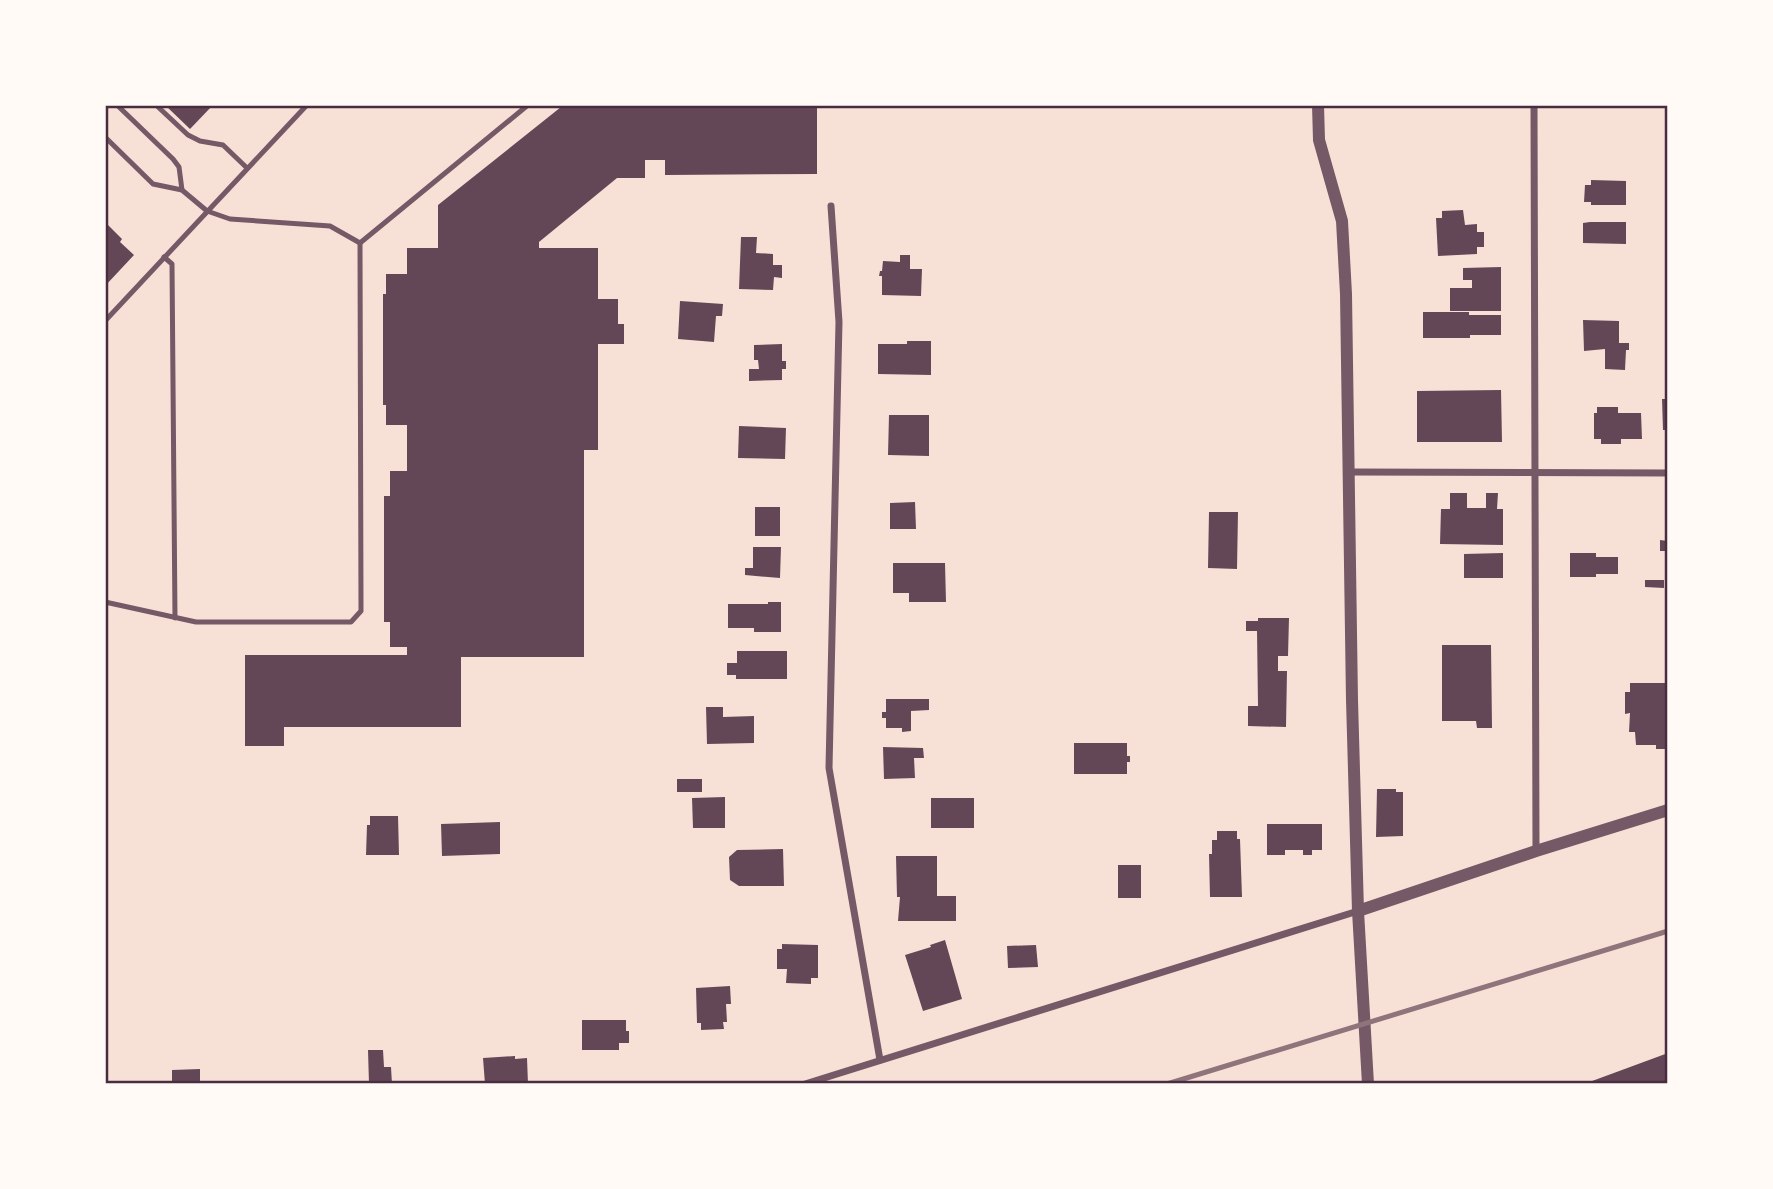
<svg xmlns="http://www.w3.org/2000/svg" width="1773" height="1189" font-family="'Nunito Sans',sans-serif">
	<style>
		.building { fill: #644757 }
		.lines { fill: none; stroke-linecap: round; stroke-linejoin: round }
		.service { stroke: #755966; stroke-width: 5 }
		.minor { stroke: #755966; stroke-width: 7 }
		.tertiary { stroke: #755966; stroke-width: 12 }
		.rail { stroke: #8f747c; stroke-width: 5 }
		.neatline { fill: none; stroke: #4a2c40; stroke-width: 2.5 }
	</style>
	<rect width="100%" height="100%" fill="#f7e1d7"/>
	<!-- building -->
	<g class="building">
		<polygon points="165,105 213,105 190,129"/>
		<polygon points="572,105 817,105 817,174 665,175 665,160 645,160 645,178 617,178 539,242 539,248 598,248 598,299 618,299 618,324 624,324 624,344 598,344 598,450 584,450 584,657 461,657 461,727 284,727 284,746 245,746 245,655 407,655 407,647 390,647 390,622 384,622 384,496 390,496 390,471 407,471 407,425 386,425 386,405 383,405 383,294 386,294 386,274 407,274 407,248 438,248 438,205 561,107"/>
		<polygon points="1591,180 1626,181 1626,205 1591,205 1591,202 1584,202 1585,185 1591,185"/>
		<polygon points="1463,210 1465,225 1477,224 1477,232 1484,232 1484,247 1477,247 1477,254 1438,256 1436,218 1442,218 1442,211"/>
		<polygon points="105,222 122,239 120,242 134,255 105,286"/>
		<polygon points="1590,222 1626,222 1626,244 1583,243 1583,223"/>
		<polygon points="741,237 757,237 756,253 773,254 773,265 782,265 782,278 774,277 773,290 739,289"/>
		<polygon points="900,255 910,255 910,269 922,269 921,296 882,295 882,276 879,276 880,271 882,271 883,261 900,262"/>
		<polygon points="1501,267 1501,311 1450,311 1450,288 1472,288 1472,280 1463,280 1463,268"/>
		<polygon points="680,301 723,304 722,316 716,316 714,342 678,339"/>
		<polygon points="1423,312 1469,312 1469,315 1501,315 1501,335 1470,335 1470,338 1423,338"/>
		<polygon points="1583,320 1619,321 1619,343 1629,343 1629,350 1626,350 1625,370 1605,369 1605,349 1584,351"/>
		<polygon points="907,341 931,341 931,375 878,374 878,344 907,344"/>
		<polygon points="782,344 782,361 786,361 786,369 782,369 782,380 749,381 749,369 759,369 758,360 754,360 754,345"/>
		<polygon points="1501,390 1502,442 1417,442 1417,391"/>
		<polygon points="1662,399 1668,399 1668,430 1663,430"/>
		<polygon points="1597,407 1618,407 1618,413 1641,413 1642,439 1621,439 1621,444 1601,444 1601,439 1594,439 1594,413 1597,413"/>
		<polygon points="889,415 929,415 929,456 888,455"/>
		<polygon points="739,426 786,428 785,459 738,458"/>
		<polygon points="1450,493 1467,493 1467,508 1486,508 1486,493 1498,493 1497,509 1503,509 1503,545 1440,544 1441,509 1450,509"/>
		<polygon points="915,502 916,529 890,529 890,503"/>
		<rect x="755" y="507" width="25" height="29"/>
		<polygon points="1209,512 1238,512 1237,569 1208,568"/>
		<polygon points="1660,540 1668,541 1668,551 1660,551"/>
		<polygon points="753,547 781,547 780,578 745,575 745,568 753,568"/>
		<polygon points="1503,553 1503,578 1464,578 1464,554"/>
		<polygon points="1570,553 1596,553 1596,557 1618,557 1618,574 1596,574 1596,577 1570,577"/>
		<polygon points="893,563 945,563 946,602 909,602 909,593 893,593"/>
		<polygon points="1645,580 1664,580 1664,588 1645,587"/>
		<polygon points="768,602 781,602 781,632 754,632 754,628 728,628 728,604 768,604"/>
		<polygon points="1258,618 1289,618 1288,656 1278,656 1278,671 1287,671 1286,727 1248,726 1248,706 1258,706 1257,631 1246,631 1246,621 1258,621"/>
		<polygon points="1442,645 1491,645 1492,728 1477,728 1476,721 1442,721"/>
		<polygon points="737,651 787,651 787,679 736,679 736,675 727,675 727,663 737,663"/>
		<polygon points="1630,683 1668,683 1668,749 1656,749 1656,745 1636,745 1635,732 1629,732 1630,713 1625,714 1625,692 1630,692"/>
		<polygon points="886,699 929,699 929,710 911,711 911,731 902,732 902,728 886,728 886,718 882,718 882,712 886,712"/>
		<polygon points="706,707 723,707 723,717 754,716 754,743 707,744"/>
		<polygon points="1074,743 1127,743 1127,756 1130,756 1130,762 1127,762 1127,774 1074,774"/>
		<polygon points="883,747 923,748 924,758 914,758 915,778 884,779"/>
		<rect x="677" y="779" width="25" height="13"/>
		<polygon points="1377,789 1396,789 1396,792 1403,792 1403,836 1376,837"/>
		<polygon points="725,797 725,828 693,828 692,798"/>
		<rect x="931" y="798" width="43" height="30"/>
		<polygon points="370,816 398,816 399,855 366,855 367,825 370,825"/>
		<polygon points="500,822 500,854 442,856 441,824"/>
		<polygon points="1267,824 1322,824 1322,850 1312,850 1312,855 1303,855 1303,850 1285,850 1285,855 1267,855"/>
		<polygon points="1217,831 1237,831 1237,839 1240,839 1242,897 1210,897 1209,854 1212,854 1212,840 1217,840"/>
		<polygon points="783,849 784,886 739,886 730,880 729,857 737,850"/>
		<polygon points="896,856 937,856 937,896 956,896 956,921 898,921 900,897 897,897"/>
		<rect x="1118" y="865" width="23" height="33"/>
		<polygon points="945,940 962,999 923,1011 905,955 931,947 930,945"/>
		<polygon points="782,944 818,945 818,978 811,978 811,984 786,983 787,969 777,969 777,949 782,949"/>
		<polygon points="1036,945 1038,967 1008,968 1007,946"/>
		<polygon points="730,986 731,1004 726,1004 727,1022 723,1022 724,1029 701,1030 701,1023 697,1023 696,988"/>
		<polygon points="582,1020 626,1020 626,1031 629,1031 629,1043 619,1043 619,1050 582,1050"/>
		<polygon points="368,1050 383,1050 384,1067 391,1067 392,1084 369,1084"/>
		<polygon points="1668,1053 1668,1084 1584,1084"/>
		<polygon points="515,1056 515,1059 527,1058 528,1084 485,1084 483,1058"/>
		<polygon points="200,1069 200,1084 172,1084 172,1070"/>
	</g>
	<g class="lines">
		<!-- service -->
		<g class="service">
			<polyline points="117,105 173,159 179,167 182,190"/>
			<polyline points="156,105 188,135 200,141 223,145 247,168"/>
			<polyline points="105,137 153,184 182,190 207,211 230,219 330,226 360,243 528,105"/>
			<polyline points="164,257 172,264 175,618"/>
			<polyline points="105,321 307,105"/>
			<polyline points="105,602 196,622 351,622 361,611 360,243"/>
		</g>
		<!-- minor -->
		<g class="minor">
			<polyline points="1534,105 1536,851"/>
			<polyline points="831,206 839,322 829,768 880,1060"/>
			<polyline points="1350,472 1668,473"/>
			<polyline points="805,1084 1358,911"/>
		</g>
		<!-- tertiary -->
		<g class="tertiary">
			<polyline points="1318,105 1319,140 1342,221 1346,294 1352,700 1358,911 1368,1084"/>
			<polyline points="1358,911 1536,851 1668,810"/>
		</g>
		<!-- rail -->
		<polyline class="rail" points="1167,1084 1668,931"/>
	</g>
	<!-- border -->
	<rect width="1773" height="1189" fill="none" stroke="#fffaf5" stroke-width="214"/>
	<rect x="107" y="107" width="1559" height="975" class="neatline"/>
</svg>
